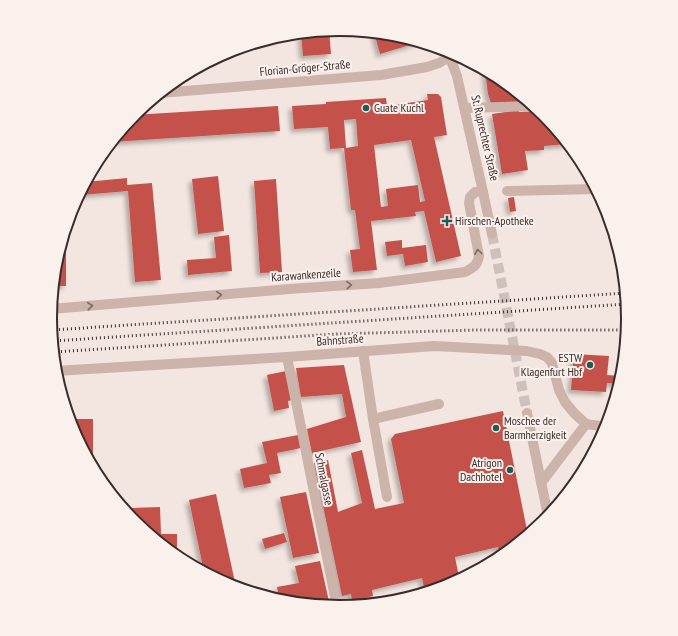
<svg xmlns="http://www.w3.org/2000/svg" width="678" height="636" font-family="'PT Sans Narrow',sans-serif">
	<style>
		.building { fill: #c5514c; fill-rule: evenodd; filter: url(#shadow) }
		.lines { fill: none; stroke-linecap: round; stroke-linejoin: round }
		.minor-tunnel { stroke: #cec1bc; stroke-width: 10; stroke-dasharray: 10 5; stroke-linecap: butt }
		.minor { stroke: #ccb4ab; stroke-width: 10 }
		.rail { stroke: #3a2c2b; stroke-width: 3; stroke-dasharray: 1 3; stroke-linecap: butt }
		.oneway { stroke: #7c6965 }
		.poi-dot { fill: #205b53; stroke: #faf1ed; stroke-width: 1.5 }
		.labels { text-anchor: middle; stroke-width: 4; stroke-linejoin: round; paint-order: stroke }
		.street-label { font-size: 12px; fill: #3a2c2b; stroke: #faf1ed }
		.poi-label { font-size: 12px; fill: #3a2c2b; stroke: #faf1ed; text-anchor: start }
		.rim { fill: none; stroke: #3a2c2b; stroke-width: 2 }
	</style>
	<defs>
		<filter id="shadow"><feDropShadow dx="-3.5" dy="3.5" stdDeviation="2" flood-color="#0004"/></filter>
	</defs>
	<rect width="100%" height="100%" fill="#f3e6e0"/>
	<!-- building -->
	<g class="building">
		<polygon points="329,30 331,54 303,56 301,33"/>
		<polygon points="374,32 396,35 420,42 380,54"/>
		<polygon points="281,35 281,39 264,41 264,40"/>
		<polygon points="485,70 500,78 529,102 491,103 488,94"/>
		<path d="M427,94H438L441,97L447,135L434,137L461,256L436,262L424,211L415,212L416,216L371,221L377,270L353,272L350,250L360,249L355,210H351L344,148L330,149L328,127L294,129L292,106L326,104V102L386,98L387,106L428,100ZM356,119L358,146L346,148L344,120ZM411,140L425,201L420,202L418,185L386,189L388,206L381,207L374,145Z"/>
		<polygon points="278,106 280,131 112,142 133,115"/>
		<polygon points="519,110 519,112 540,111 544,114 568,144 544,146 544,150 525,151 528,170 502,174 492,114"/>
		<polygon points="218,176 224,231 198,234 192,179"/>
		<polygon points="127,178 127,185 152,183 161,280 135,282 128,191 81,195 80,192 86,182"/>
		<polygon points="276,179 282,272 260,273 254,181"/>
		<polygon points="514,197 516,211 510,212 508,198"/>
		<polygon points="66,229 66,286 53,286 56,261"/>
		<polygon points="229,235 232,271 188,275 187,260 216,258 214,237"/>
		<polygon points="402,240 402,248 426,245 428,262 405,266 403,254 387,256 385,242"/>
		<polygon points="574,354 609,356 607,375 622,376 620,384 607,383 606,392 571,390"/>
		<polygon points="344,365 361,442 312,453 307,429 346,417 342,394 301,397 296,368"/>
		<polygon points="286,371 292,400 288,401 289,408 274,411 267,375"/>
		<polygon points="503,411 528,535 500,558 498,547 455,557 459,577 465,577 449,585 425,592 422,578 372,590 373,596 352,601 351,594 342,596 314,463 328,460 338,512 362,503 351,453 362,450 375,509 404,503 391,439 395,434"/>
		<polygon points="69,419 93,419 93,468 72,428"/>
		<polygon points="298,435 301,448 277,453 281,473 269,475 271,483 244,488 240,469 267,463 262,442"/>
		<polygon points="306,492 319,553 293,558 280,497"/>
		<polygon points="216,494 236,587 228,585 204,572 189,500"/>
		<polygon points="160,507 161,534 177,534 177,553 180,553 180,559 134,522 131,518 131,508"/>
		<polygon points="284,533 287,542 265,549 262,539"/>
		<polygon points="320,561 330,606 280,601 277,587 299,583 295,566"/>
	</g>
	<g class="lines">
		<!-- minor-tunnel -->
		<polyline class="minor-tunnel" points="492,234 527,413"/>
		<!-- minor -->
		<g class="minor">
			<polyline points="447,50 457,76 483,192 492,234"/>
			<polyline points="160,93 381,75 427,67 439,63 455,54"/>
			<polyline points="465,108 534,106"/>
			<polyline points="507,191 596,189"/>
			<path d="M51,309L289,289L379,283L465,272C474,267 477,266 479,256L469,203L470,197L475,192H483"/>
			<polyline points="363,351 373,419 387,497"/>
			<polyline points="287,357 337,607"/>
			<polyline points="55,371 287,357 434,346 527,351 540,354 547,357 552,363 559,390 565,402 574,413 586,424 607,427"/>
			<polyline points="527,413 548,516"/>
			<polyline points="373,419 439,404"/>
			<polyline points="541,483 586,424"/>
		</g>
		<!-- rail -->
		<g class="rail">
			<polyline points="51,330 626,293"/>
			<polyline points="52,341 627,304"/>
			<polyline points="53,352 338,334 475,330 627,330"/>
		</g>
	</g>
	<!-- one-way arrows -->
	<defs><path id="oneway-chevron" d="M-2-3.5L2.5 0L-2 3.5" fill="none" stroke-width="1.6" stroke-linecap="round" stroke-linejoin="round"/></defs>
	<g class="oneway">
		<use href="#oneway-chevron" transform="translate(478 252) rotate(-97)"/>
		<use href="#oneway-chevron" transform="translate(349 285) rotate(-4)"/>
		<use href="#oneway-chevron" transform="translate(219 295) rotate(-5)"/>
		<use href="#oneway-chevron" transform="translate(90 306) rotate(-5)"/>
	</g>
	<!-- markers -->
	<g class="poi-dot">
		<circle cx="366" cy="108" r="4"/>
		<path d="M445 215h4v4h4v4h-4v4h-4v-4h-4v-4h4z"/>
		<circle cx="590" cy="365" r="4"/>
		<circle cx="496" cy="428" r="4"/>
		<circle cx="510" cy="470" r="4"/>
	</g>
	<g class="labels">
		<!-- street labels -->
		<g class="street-label">
			<text transform="translate(305 68) rotate(-5)" y="4">Florian-Gröger-Straße</text>
			<text transform="translate(485 138) rotate(77)" y="4">St. Ruprechter Straße</text>
			<text transform="translate(306 275) rotate(-4)" y="4">Karawankenzeile</text>
			<text transform="translate(340 340) rotate(-4)" y="4">Bahnstraße</text>
			<text transform="translate(324 479) rotate(79)" y="4">Schmalgasse</text>
		</g>
		<!-- poi labels -->
		<g class="poi-label">
			<text x="374" y="112">Guate Kuchl</text>
			<text x="455" y="225">Hirschen-Apotheke</text>
			<text x="582" y="362" text-anchor="end">ESTW<tspan x="582" dy="14">Klagenfurt Hbf</tspan></text>
			<text x="504" y="425">Moschee der<tspan x="504" dy="14">Barmherzigkeit</tspan></text>
			<text x="502" y="467" text-anchor="end">Atrigon<tspan x="502" dy="14">Dachhotel</tspan></text>
		</g>
	</g>
	<!-- crop -->
	<path d="M0 0H678V636H0ZM57 318a282 282 0 1 1 564 0a282 282 0 1 1-564 0Z" fill="#faf1ed" fill-rule="evenodd"/>
	<path class="rim" d="M57 318a282 282 0 1 1 564 0a282 282 0 1 1-564 0Z"/>
</svg>
